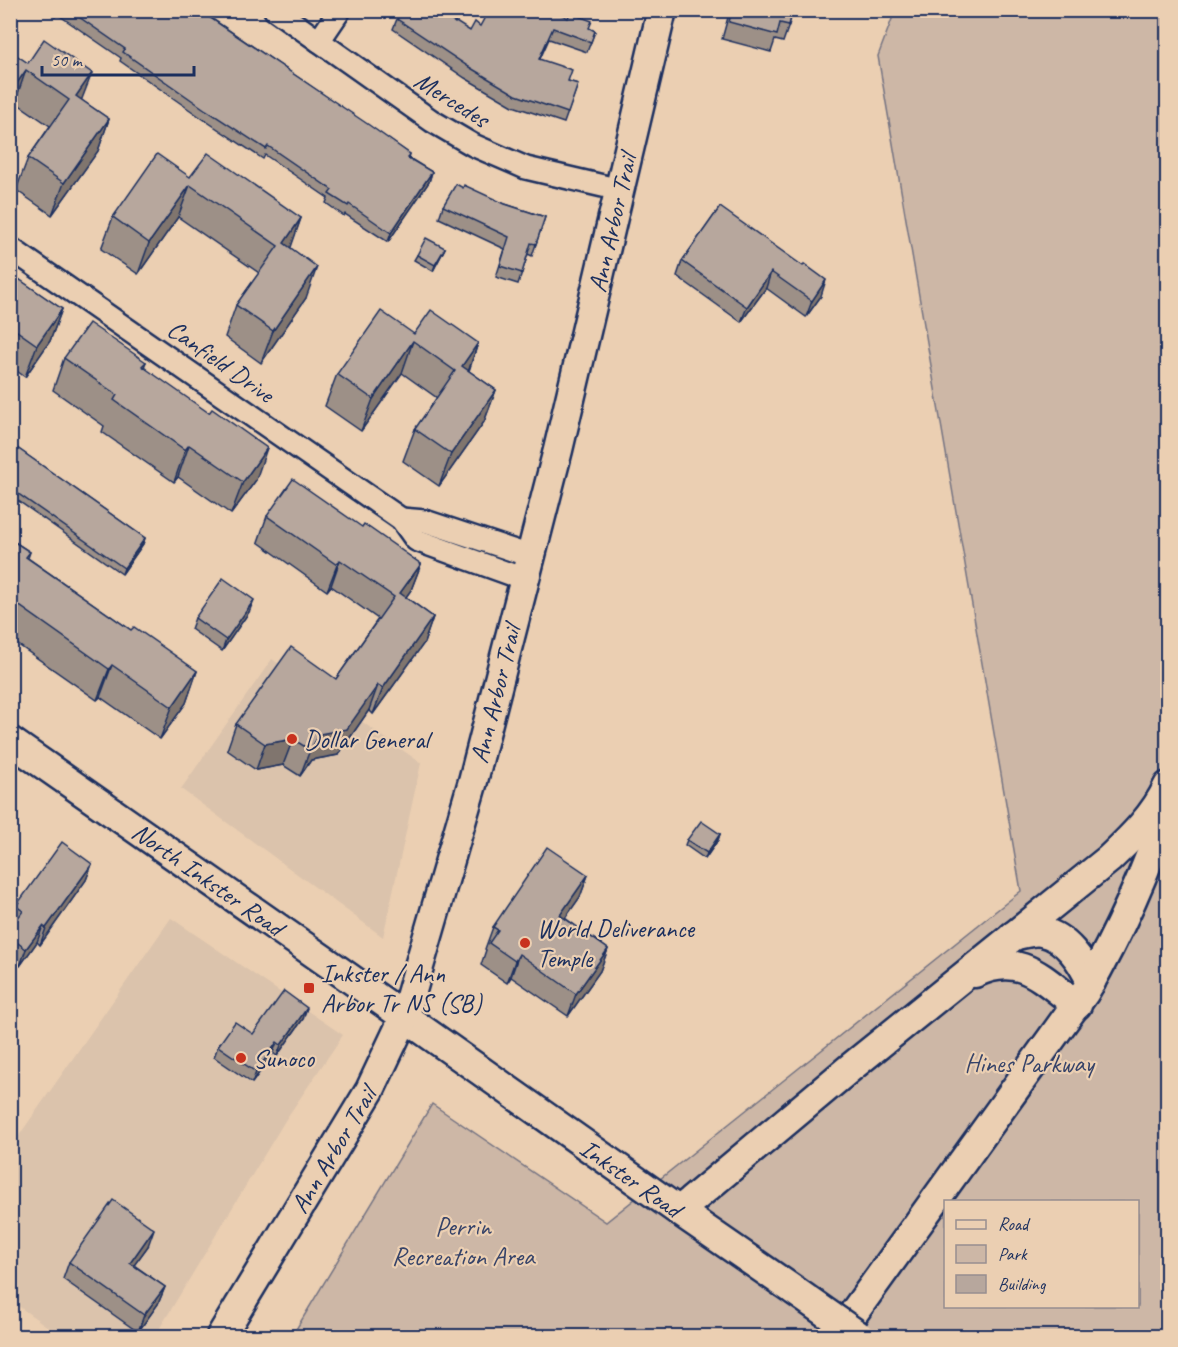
<svg xmlns="http://www.w3.org/2000/svg" width="1178" height="1347" font-family="Caveat,sans-serif">
	<style>
		.built { fill: #dbc3ac }
		.green { fill: #cdb7a6; stroke: #747382; stroke-width: 1.5; fill-rule: evenodd }
		.lines { fill: none; stroke-linecap: round; stroke-linejoin: round }
		.street-casing { stroke: #1b2f5e; stroke-width: 26 }
		.secondary-casing { stroke: #1b2f5e; stroke-width: 33 }
		.street { stroke: #ebcfb2; stroke-width: 21 }
		.secondary { stroke: #ebcfb2; stroke-width: 28 }
		.secondary-bridge-casing { stroke: #1b2f5e; stroke-width: 33; stroke-linecap: butt }
		.secondary-bridge { stroke: #ebcfb2; stroke-width: 28 }
		.wall { fill: #9d9087; stroke: #1b2f5e; stroke-width: 1.5 }
		.shaded-wall { fill: #80756e; stroke: #1b2f5e; stroke-width: 1.5 }
		.building { fill: #b7a79d; stroke: #1b2f5e; stroke-width: 1.5 }
		.poi-dot { fill: #c8321e; stroke: #ebcfb2; stroke-width: 2 }
		.labels { text-anchor: middle; stroke-width: 4.5; stroke-linejoin: round; paint-order: stroke }
		.street-label { font-size: 26px; fill: #1b2f5e; stroke: #ebcfb2 }
		.poi-label { font-size: 26px; fill: #1b2f5e; stroke: #ebcfb2; text-anchor: start }
		.park-label { font-size: 26px; fill: #364369; stroke: #ebcfb2 }
	</style>
	<rect width="100%" height="100%" fill="#ebcfb2"/>
	<filter id="ink" filterUnits="userSpaceOnUse"><feTurbulence type="fractalNoise" baseFrequency=".0167" numOctaves="2"/><feDisplacementMap in="SourceGraphic" scale="12" xChannelSelector="R" yChannelSelector="G"/><feConvolveMatrix kernelMatrix="1 2 1 2 8 2 1 2 1" color-interpolation-filters="sRGB"/></filter>
	<g filter="url(#ink)">
		<!-- built -->
		<g class="built">
			<polygon points="272,659 421,763 383,937 181,789"/>
			<polygon points="171,918 343,1035 286,1119 155,1336 61,1336 11,1301 11,1147"/>
		</g>
		<!-- green -->
		<path class="green" d="M895,11H1167V1336H292L432,1104L606,1222L1021,891L878,56ZM946,1202H1138V1306H946Z"/>
		<g class="lines">
			<defs>
				<g id="street">
					<polyline points="275,10 432,121 473,145 526,168 620,190"/>
					<polyline points="319,41 340,10"/>
					<polyline points="10,248 401,519 416,540 524,579"/>
					<polyline points="401,519 425,521 530,556"/>
				</g>
				<g id="secondary">
					<polyline points="10,741 331,965 679,1211 795,1291"/>
					<path d="M1013,936C1022,934 1033,930 1042,932C1066,937 1082,961 1091,982"/>
					<path d="M975,973C1020,951 1042,979 1077,1005"/>
					<path d="M679,1211L850,1068L1109,859C1131,838 1155,815 1168,786"/>
					<polyline points="221,1336 370,1090 404,1018 473,781 558,450 662,10"/>
					<path d="M837,1336L1085,992C1119,933 1147,870 1168,806"/>
				</g>
			</defs>
			<!-- street casing -->
			<use href="#street" class="street-casing"/>
			<!-- secondary casing -->
			<use href="#secondary" class="secondary-casing"/>
			<!-- street -->
			<use href="#street" class="street"/>
			<!-- secondary -->
			<use href="#secondary" class="secondary"/>
			<defs>
				<polyline id="secondary-bridge" points="795,1291 859,1336"/>
			</defs>
			<!-- secondary-bridge casing -->
			<use href="#secondary-bridge" class="secondary-bridge-casing"/>
			<!-- secondary-bridge -->
			<use href="#secondary-bridge" class="secondary-bridge"/>
		</g>
		<!-- wall -->
		<g class="wall">
			<polygon points="44,10 204,10 204,13 410,154 409,158 432,172 429,182 388,242 345,214 344,216 326,203 328,198 265,155 263,159 203,119 120,61 121,58 57,14 55,17"/>
			<polygon points="730,10 793,10 789,25 783,42 775,40 771,52 722,39"/>
			<polygon points="536,15 589,28 595,31 587,52 549,39 540,59 568,81 578,84 564,123 513,106 465,78 393,29 397,19 455,23 470,31 480,26"/>
			<polygon points="10,51 109,119 98,151 52,215 16,190 28,158 50,126 15,102 10,108"/>
			<polygon points="190,177 301,218 290,248 306,298 261,363 225,337 236,305 259,273 178,217 138,274 101,249 113,217"/>
			<polygon points="463,188 505,204 545,217 532,256 528,254 518,284 496,277 505,249 439,218 443,206"/>
			<polygon points="720,207 821,296 806,317 766,288 741,322 677,276 682,261"/>
			<polygon points="445,248 442,254 433,271 414,260 417,255"/>
			<polygon points="10,273 62,309 50,341 25,377 10,366"/>
			<polygon points="414,334 478,343 469,371 496,390 484,422 439,486 403,461 415,429 437,398 402,373 361,431 325,406 337,374"/>
			<polygon points="64,358 146,362 144,367 256,480 231,514 178,477 174,482 102,432 104,426 53,390"/>
			<polygon points="10,443 145,538 143,544 122,574 10,495"/>
			<polygon points="267,516 362,527 421,564 411,590 406,597 433,617 424,643 373,714 369,710 338,755 311,760 300,776 283,765 256,770 227,750 236,724 336,679 378,619 331,586 327,591 258,542"/>
			<polygon points="10,539 30,552 28,558 131,630 197,671 186,703 160,739 100,697 97,700 10,639"/>
			<polygon points="249,612 222,651 191,629 195,618"/>
			<polygon points="720,834 718,840 705,859 685,845 687,840"/>
			<polygon points="92,864 86,880 40,945 37,942 20,966 10,959 10,929 13,925 10,924 10,922 16,906"/>
			<polygon points="588,875 580,897 565,918 608,949 600,971 568,1016 511,977 507,983 481,965 486,950 485,949 493,927"/>
			<polygon points="303,1019 277,1056 273,1053 252,1083 214,1057 218,1046"/>
			<polygon points="148,1246 134,1265 165,1287 158,1304 138,1332 63,1279 69,1262"/>
		</g>
		<!-- shaded-wall -->
		<g class="shaded-wall">
			<polygon points="26,70 15,102 10,108 10,93"/>
			<polygon points="92,73 80,104 76,96"/>
			<polygon points="109,119 98,151 52,215 64,183"/>
			<polygon points="432,172 429,182 388,242 391,233"/>
			<polygon points="190,185 178,217 138,274 149,243"/>
			<polygon points="301,218 290,250 284,243"/>
			<polygon points="445,248 442,254 433,271 435,265"/>
			<polygon points="317,267 306,298 261,363 273,331"/>
			<polygon points="771,272 766,288 741,322 747,307"/>
			<polygon points="826,280 821,296 806,317 812,301"/>
			<polygon points="62,309 50,341 25,377 37,345"/>
			<polygon points="413,341 402,373 361,431 373,399"/>
			<polygon points="478,343 467,375 462,366"/>
			<polygon points="496,390 484,422 439,486 451,454"/>
			<polygon points="189,445 178,477 174,482 185,450"/>
			<polygon points="267,448 256,480 231,514 243,482"/>
			<polygon points="145,538 143,544 122,574 124,568"/>
			<polygon points="340,560 331,586 327,591 337,565"/>
			<polygon points="421,564 411,590 390,619 400,593"/>
			<polygon points="254,600 249,612 222,651 226,640"/>
			<polygon points="433,617 424,643 373,714 383,688"/>
			<polygon points="112,665 100,697 97,700 109,669"/>
			<polygon points="197,671 186,703 160,739 172,707"/>
			<polygon points="378,685 369,710 338,755 311,760 300,776 310,750 320,734"/>
			<polygon points="293,739 283,765 256,770 265,744"/>
			<polygon points="720,834 718,840 705,859 707,853"/>
			<polygon points="92,864 86,880 40,945 46,928"/>
			<polygon points="588,875 580,897 552,937 560,915"/>
			<polygon points="43,926 37,942 20,966 26,949"/>
			<polygon points="608,949 600,971 568,1016 576,994"/>
			<polygon points="519,954 511,977 507,983 515,961"/>
			<polygon points="307,1008 303,1019 277,1056 281,1045"/>
			<polygon points="277,1042 273,1053 252,1083 256,1072"/>
			<polygon points="154,1229 148,1246 124,1279 130,1263"/>
			<polygon points="165,1287 158,1304 138,1332 144,1315"/>
		</g>
		<!-- building -->
		<g class="building">
			<polygon points="69,10 204,10 203,13 369,125 410,154 408,158 432,172 391,233 349,204 348,206 329,194 332,190 268,146 266,149 206,110 123,52 125,49"/>
			<polygon points="403,10 437,10 455,23 456,22 470,31 475,22 480,26 489,10 528,10 536,15 538,10 552,10 568,18 570,13 592,21 589,28 595,31 591,42 553,28 539,59 572,70 568,81 578,84 568,113 516,95 469,67 397,19"/>
			<polygon points="732,10 793,10 789,25 780,23 777,35 729,22"/>
			<polygon points="44,39 92,73 76,96 109,119 64,183 28,158 69,100 26,70 10,93 10,51 28,63"/>
			<polygon points="208,153 301,218 284,243 317,267 273,331 236,305 278,246 190,185 149,243 113,217 157,154 190,177"/>
			<polygon points="456,184 463,188 464,185 505,204 545,217 536,244 531,243 522,273 500,266 509,237 443,206"/>
			<polygon points="720,207 803,266 804,264 826,280 812,301 771,272 747,307 682,261"/>
			<polygon points="426,238 445,248 435,265 417,255"/>
			<polygon points="10,273 62,309 37,345 10,326"/>
			<polygon points="431,310 478,343 462,366 496,390 451,454 415,429 455,371 413,341 373,399 337,374 381,311 414,334"/>
			<polygon points="89,323 146,362 142,366 209,413 212,409 267,448 243,482 189,445 185,450 114,400 117,395 64,358"/>
			<polygon points="10,443 145,538 124,568 10,488"/>
			<polygon points="293,479 362,527 364,524 421,564 400,593 433,617 383,688 378,685 347,729 320,734 310,750 293,739 265,744 236,724 291,647 336,679 394,597 340,560 337,565 267,516"/>
			<polygon points="10,539 30,552 26,557 131,630 134,627 197,671 172,707 112,665 109,669 10,599"/>
			<polygon points="223,578 254,600 226,640 195,618"/>
			<polygon points="701,821 720,834 707,853 687,840"/>
			<polygon points="62,842 92,864 46,928 43,926 26,949 10,937 10,929 23,911 16,906"/>
			<polygon points="547,847 588,875 560,915 608,949 576,994 519,954 515,961 489,943 498,930 493,927"/>
			<polygon points="284,991 307,1008 281,1045 277,1042 256,1072 218,1046 235,1022 253,1034"/>
			<polygon points="113,1200 154,1229 130,1263 165,1287 144,1315 69,1262"/>
		</g>
	</g>
	<!-- markers -->
	<g class="poi-dot">
		<circle cx="292" cy="739" r="6"/>
		<circle cx="525" cy="943" r="6"/>
		<rect x="303" y="982" width="12" height="12" rx="3"/>
		<circle cx="241" cy="1058" r="6"/>
	</g>
	<g class="labels">
		<!-- street labels -->
		<g class="street-label">
			<text transform="translate(452 99) rotate(32)" y="9">Mercedes</text>
			<text transform="translate(612 223) rotate(-77)" y="9">Ann Arbor Trail</text>
			<text transform="translate(221 361) rotate(35)" y="9">Canfield Drive</text>
			<text transform="translate(495 694) rotate(-76)" y="9">Ann Arbor Trail</text>
			<text transform="translate(208 879) rotate(35)" y="9">North Inkster Road</text>
			<text transform="translate(333 1150) rotate(-59)" y="9">Ann Arbor Trail</text>
			<text transform="translate(631 1178) rotate(35)" y="9">Inkster Road</text>
		</g>
		<!-- poi labels -->
		<g class="poi-label">
			<text x="304" y="748">Dollar General</text>
			<text x="537" y="937">World Deliverance<tspan x="537" dy="30">Temple</tspan></text>
			<text x="321" y="982">Inkster / Ann<tspan x="321" dy="30">Arbor Tr NS (SB)</tspan></text>
			<text x="253" y="1067">Sunoco</text>
		</g>
		<!-- park labels -->
		<g class="park-label">
			<text x="1029" y="1072">Hines Parkway</text>
			<text x="463" y="1235">Perrin<tspan x="463" dy="30">Recreation Area</tspan></text>
		</g>
	</g>
	<!-- margin -->
	<rect width="1178" height="1347" fill="none" stroke="#ebcfb2" stroke-width="36"/>
	<rect x="18" y="18" width="1142" height="1311" fill="none" stroke="#1b2f5e" stroke-width="2" filter="url(#ink)"/>
	<!-- legend -->
	<rect x="944" y="1200" width="195" height="108" fill="#ebcfb2" stroke="#988f90" stroke-width="1.5"/>
	<rect x="956" y="1220" width="30" height="9" fill="#ebcfb2" stroke="#988f90" stroke-width="1.5"/>
	<text x="998" y="1230" font-size="18" fill="#1b2f5e">Road</text>
	<rect x="956" y="1245" width="30" height="18" fill="#cdb7a6" stroke="#988f90" stroke-width="1.5"/>
	<text x="998" y="1260" font-size="18" fill="#1b2f5e">Park</text>
	<rect x="956" y="1275" width="30" height="18" fill="#b7a79d" stroke="#988f90" stroke-width="1.5"/>
	<text x="998" y="1290" font-size="18" fill="#1b2f5e">Building</text>
	<!-- scale -->
	<path d="M42 66v9h152v-9" fill="none" stroke="#1b2f5e" stroke-width="3"/>
	<text x="51" y="66" font-size="18" fill="#1b2f5e" stroke="#ebcfb2" stroke-width="4.5" paint-order="stroke">50 m</text>
</svg>
